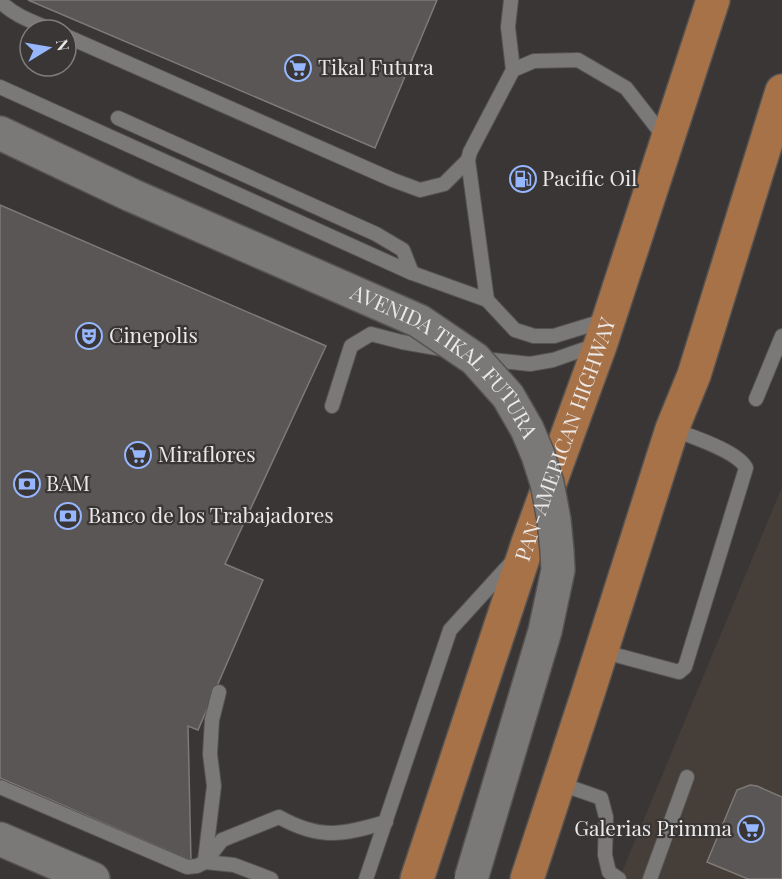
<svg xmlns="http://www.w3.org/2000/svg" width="782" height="879" font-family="'Playfair Display',serif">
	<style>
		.built { fill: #463e38 }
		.building { fill: #595655; stroke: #7d7a78; stroke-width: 1.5 }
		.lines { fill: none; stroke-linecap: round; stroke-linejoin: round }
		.service-casing { stroke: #555351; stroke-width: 16 }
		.tertiary-casing { stroke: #555351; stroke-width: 36 }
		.trunk-casing { stroke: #555351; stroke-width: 36 }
		.service { stroke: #7b7977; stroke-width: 14 }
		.tertiary { stroke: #7b7977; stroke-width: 33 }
		.trunk { stroke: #a87248; stroke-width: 33 }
		.tertiary-bridge-casing { stroke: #555351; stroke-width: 36; stroke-linecap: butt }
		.tertiary-bridge { stroke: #7b7977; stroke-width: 33 }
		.labels { text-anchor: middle; stroke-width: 4.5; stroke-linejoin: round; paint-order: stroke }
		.poi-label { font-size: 21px; fill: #ebe9e8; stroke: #393635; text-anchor: start }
		.street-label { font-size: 21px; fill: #ebe9e8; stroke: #393635 }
	</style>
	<rect width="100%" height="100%" fill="#393635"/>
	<!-- built -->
	<polygon class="built" points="782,487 782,879 619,879"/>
	<!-- building -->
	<g class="building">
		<polygon points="28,0 437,0 375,148"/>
		<polygon points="0,205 326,346 225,564 263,580 198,730 188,726 191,861 0,778"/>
		<polygon points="750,785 757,786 782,797 782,879 748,879 707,862 737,790"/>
	</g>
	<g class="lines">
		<defs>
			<g id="service">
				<path d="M0,1C14,16 34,22 52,30"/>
				<polyline points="66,36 393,180 420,190 444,184 468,160"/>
				<polyline points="513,70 534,61 578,60 626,88 665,138"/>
				<polyline points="0,87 412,273 487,300 515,330 534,336 554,336 606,320"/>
				<polyline points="118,118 376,234 403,250 412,273"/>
				<polyline points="487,300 468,160 470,152 513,70 508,27 511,0"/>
				<polyline points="483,359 530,364 553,360 596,345"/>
				<polyline points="756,399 782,336"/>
				<polyline points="332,406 351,346 371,334 402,342 442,349"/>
				<path d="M601,651L679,672L685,667L746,468C738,451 690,436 672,429"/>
				<polyline points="558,783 601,798 606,817 605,855 609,872 619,879"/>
				<path d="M0,787L187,867L197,866L205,862L222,840L279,817C320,840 343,835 386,822"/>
				<polyline points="205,860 214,786 210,754 212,720 219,692"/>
				<polyline points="205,862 234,865 271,879"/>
				<polyline points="366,879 450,630 511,563"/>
				<polyline points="650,879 687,777"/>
			</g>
			<g id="tertiary">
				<polyline points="0,133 131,195"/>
				<polyline points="0,839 93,879"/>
			</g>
			<g id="trunk">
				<path id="s1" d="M417,879L528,543L601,343L713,0"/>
				<polyline points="527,879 589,690 672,429 694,375 782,91"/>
			</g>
		</defs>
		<!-- service casing -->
		<use href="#service" class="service-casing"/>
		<!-- tertiary casing -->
		<use href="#tertiary" class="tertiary-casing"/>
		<!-- trunk casing -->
		<use href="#trunk" class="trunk-casing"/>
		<!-- service -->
		<use href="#service" class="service"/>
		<!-- tertiary -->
		<use href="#tertiary" class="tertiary"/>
		<!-- trunk -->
		<use href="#trunk" class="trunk"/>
		<defs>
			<g id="tertiary-bridge">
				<path id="s2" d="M131,195L419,321L475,359L508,396L527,429L538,455L547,483L554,520L557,551L558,570L545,631L471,879"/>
			</g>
		</defs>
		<!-- tertiary-bridge casing -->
		<use href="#tertiary-bridge" class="tertiary-bridge-casing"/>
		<!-- tertiary-bridge -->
		<use href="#tertiary-bridge" class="tertiary-bridge"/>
	</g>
	<!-- icons -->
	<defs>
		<symbol id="supermarket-ring" viewBox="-11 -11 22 22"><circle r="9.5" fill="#393635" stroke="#96b6fd" stroke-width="1.5"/><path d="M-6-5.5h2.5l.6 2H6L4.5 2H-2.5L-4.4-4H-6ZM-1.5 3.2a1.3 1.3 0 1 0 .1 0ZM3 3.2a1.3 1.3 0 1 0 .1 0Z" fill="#96b6fd"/></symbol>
		<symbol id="fuel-ring" viewBox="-11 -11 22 22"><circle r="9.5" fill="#393635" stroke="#96b6fd" stroke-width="1.5"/><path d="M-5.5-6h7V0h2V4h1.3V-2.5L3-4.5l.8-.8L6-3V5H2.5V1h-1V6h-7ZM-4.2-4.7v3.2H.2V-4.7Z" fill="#96b6fd"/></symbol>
		<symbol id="theatre-ring" viewBox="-11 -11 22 22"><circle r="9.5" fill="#393635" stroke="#96b6fd" stroke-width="1.5"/><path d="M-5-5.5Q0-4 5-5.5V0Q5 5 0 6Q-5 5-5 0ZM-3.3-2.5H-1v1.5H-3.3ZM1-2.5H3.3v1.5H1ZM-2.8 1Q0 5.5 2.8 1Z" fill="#96b6fd"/></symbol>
		<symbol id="bank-ring" viewBox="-11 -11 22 22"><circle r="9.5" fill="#393635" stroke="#96b6fd" stroke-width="1.5"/><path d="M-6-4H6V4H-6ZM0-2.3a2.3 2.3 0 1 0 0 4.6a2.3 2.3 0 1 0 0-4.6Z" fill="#96b6fd"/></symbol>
	</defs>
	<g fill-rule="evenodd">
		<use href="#supermarket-ring" x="283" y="53" width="30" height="30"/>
		<use href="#fuel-ring" x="508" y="164" width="30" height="30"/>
		<use href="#theatre-ring" x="74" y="321" width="30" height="30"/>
		<use href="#supermarket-ring" x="123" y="440" width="30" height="30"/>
		<use href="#bank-ring" x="12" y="469" width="30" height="30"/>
		<use href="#bank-ring" x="53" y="501" width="30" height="30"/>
		<use href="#supermarket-ring" x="736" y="814" width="30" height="30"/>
	</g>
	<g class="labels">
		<!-- poi labels -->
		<g class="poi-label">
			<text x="318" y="75">Tikal Futura</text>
			<text x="542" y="186">Pacific Oil</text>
			<text x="109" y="343">Cinepolis</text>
			<text x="158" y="462">Miraflores</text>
			<text x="46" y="491">BAM</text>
			<text x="88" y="523">Banco de los Trabajadores</text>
			<text x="732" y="836" text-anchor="end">Galerias Primma</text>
		</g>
		<!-- street labels -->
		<g class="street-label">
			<text dy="7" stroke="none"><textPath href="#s2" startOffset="360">AVENIDA TIKAL FUTURA</textPath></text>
			<text dy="7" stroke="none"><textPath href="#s1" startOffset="464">PAN-AMERICAN HIGHWAY</textPath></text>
		</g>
	</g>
	<!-- north arrow -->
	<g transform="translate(48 48) rotate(79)"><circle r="28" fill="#393635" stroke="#807e7d" stroke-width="1.5"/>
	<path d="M0-4.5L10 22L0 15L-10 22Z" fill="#96b6fd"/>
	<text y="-9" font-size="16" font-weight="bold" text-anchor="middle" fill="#ebe9e8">N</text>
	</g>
</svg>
